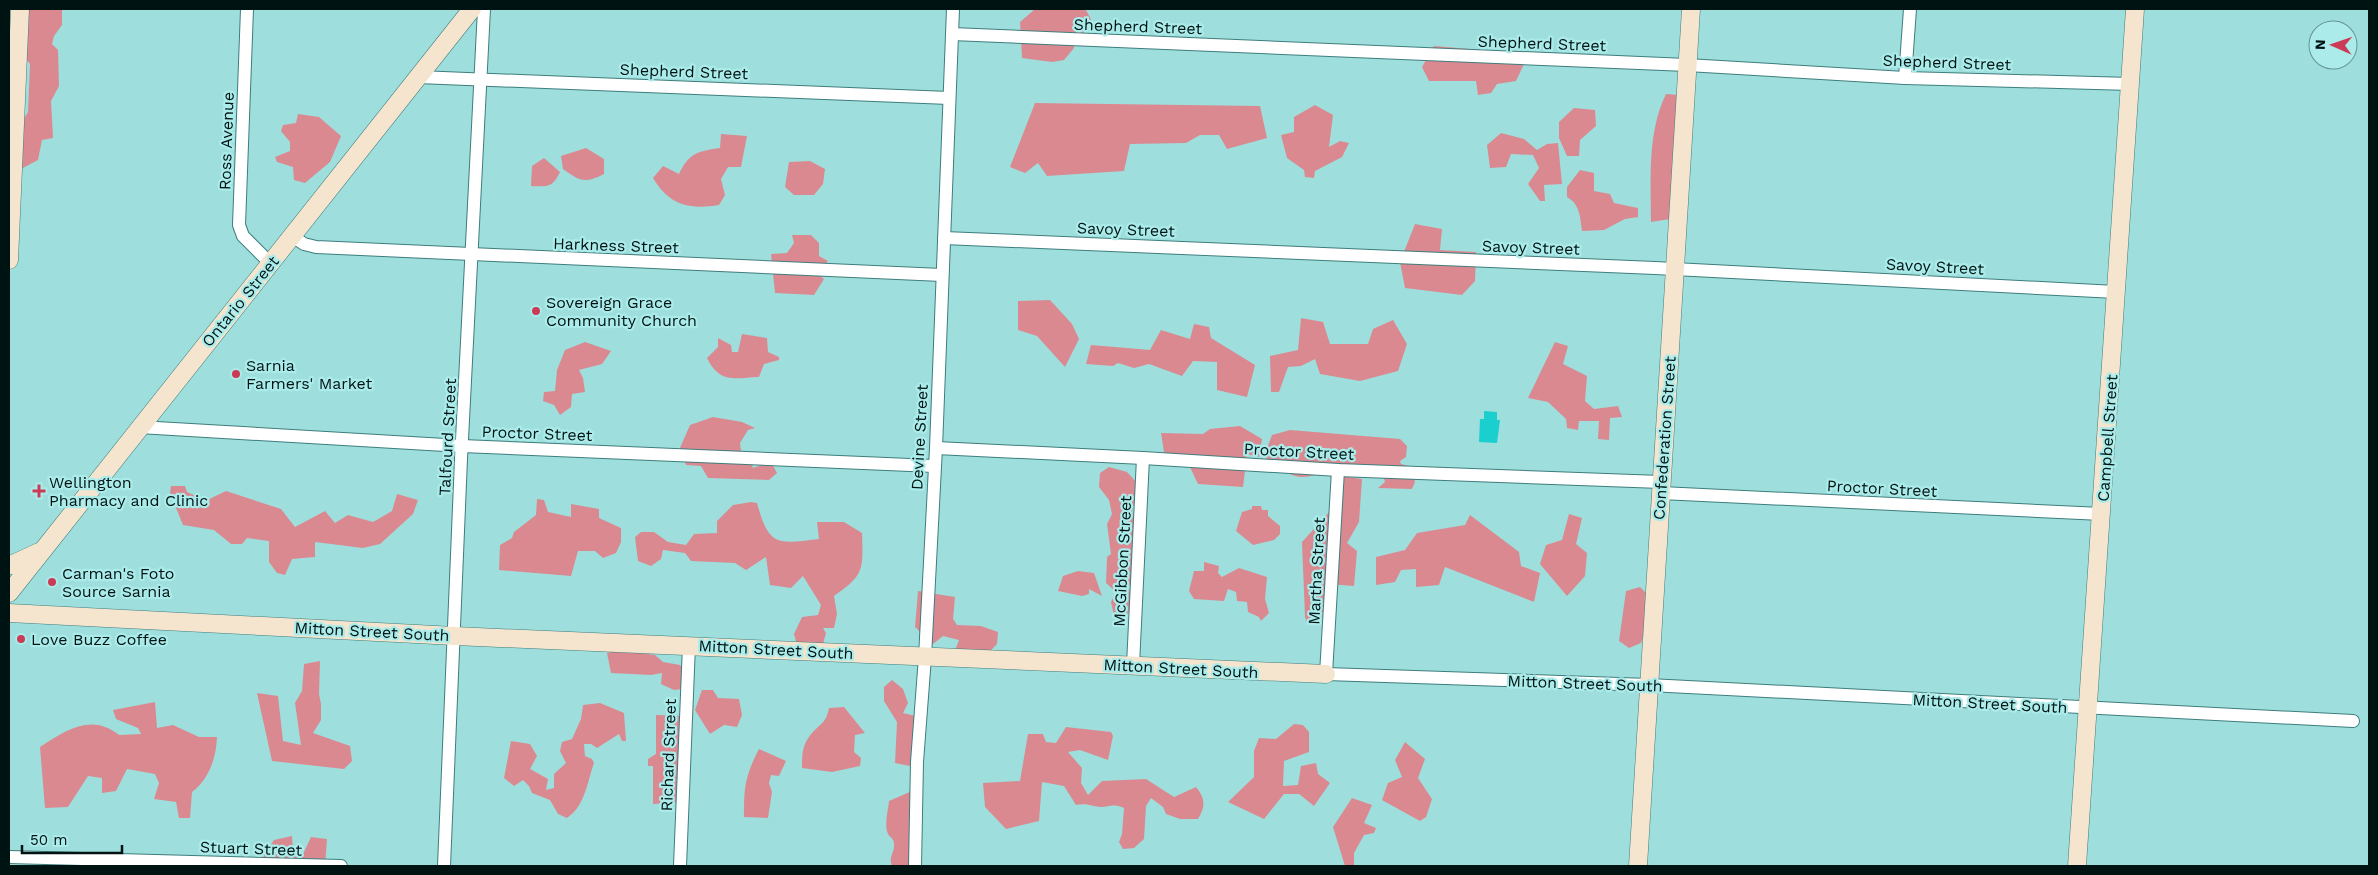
<svg xmlns="http://www.w3.org/2000/svg" width="2378" height="875" font-family="'Work Sans',sans-serif">
	<style>
		.green { fill: #db8990 }
		.water { fill: #1acfce }
		.lines { fill: none; stroke-linecap: round; stroke-linejoin: round }
		.street-casing { stroke: #3e7d7d; stroke-width: 14 }
		.secondary-casing { stroke: #3e7d7d; stroke-width: 19 }
		.street { stroke: #fff; stroke-width: 12 }
		.secondary { stroke: #f5e5ce; stroke-width: 18 }
		.poi-dot { fill: #cb3b56; stroke: #abeceb; stroke-width: 2 }
		.labels { text-anchor: middle; stroke-width: 4.5; stroke-linejoin: round; paint-order: stroke }
		.street-label { font-size: 16px; fill: #001313; stroke: #abeceb }
		.poi-label { font-size: 16px; fill: #001313; stroke: #abeceb; text-anchor: start }
	</style>
	<rect width="100%" height="100%" fill="#9edfdd"/>
	<!-- green -->
	<g class="green">
		<polygon points="29,9 62,9 62,25 54,36 52,44 58,50 59,86 51,101 53,138 42,140 38,160 19,170 21,124 28,112 30,64 23,56 26,15"/>
		<polygon points="1035,9 1086,10 1096,29 1074,35 1074,48 1064,60 1052,62 1022,58 1020,22"/>
		<polygon points="1434,46 1519,53 1524,64 1516,81 1497,84 1491,93 1478,95 1476,81 1429,81 1422,67"/>
		<path d="M1666,94L1680,95L1676,218L1651,222C1651,179 1647,133 1666,94Z"/>
		<polygon points="1035,103 1260,106 1267,138 1227,149 1219,135 1200,135 1186,143 1130,144 1124,171 1047,176 1038,163 1025,173 1010,167"/>
		<polygon points="1315,105 1333,115 1329,147 1340,141 1349,143 1342,157 1315,171 1314,178 1305,177 1304,170 1287,158 1281,135 1294,132 1294,117"/>
		<polygon points="1574,108 1595,110 1596,126 1580,140 1579,156 1567,156 1559,138 1559,122"/>
		<polygon points="298,114 319,117 341,136 330,162 305,183 294,180 293,167 277,162 275,157 290,151 290,142 281,131 283,125 296,123"/>
		<polygon points="1501,133 1524,139 1537,150 1547,144 1558,143 1562,184 1544,185 1545,201 1540,201 1528,184 1539,168 1533,155 1511,154 1506,167 1490,168 1487,145"/>
		<path d="M721,134L747,136L741,167H728L721,179L725,195L719,205C689,210 669,205 653,178L663,166L679,174C689,153 698,151 720,148Z"/>
		<path d="M586,148L604,159V174C584,184 580,181 563,169L561,156Z"/>
		<path d="M544,158L560,172C553,187 548,187 531,186L532,166Z"/>
		<polygon points="810,161 825,169 823,184 814,195 794,195 785,187 789,162"/>
		<path d="M1580,170L1594,173V191L1610,194L1614,203L1638,208V217L1625,219L1604,230L1582,231C1580,217 1580,204 1567,197V187Z"/>
		<polygon points="1415,224 1442,229 1440,250 1476,252 1475,281 1462,295 1405,288 1400,262"/>
		<polygon points="792,235 811,235 819,243 819,256 828,261 818,274 824,279 814,295 775,293 771,254 787,253 794,243"/>
		<polygon points="1050,300 1072,324 1079,339 1065,367 1037,336 1018,330 1018,301"/>
		<polygon points="1301,318 1323,322 1330,344 1368,344 1373,329 1393,320 1407,344 1398,371 1360,381 1320,374 1315,359 1301,366 1288,367 1279,392 1271,392 1270,356 1298,350"/>
		<polygon points="1194,324 1209,327 1211,338 1255,365 1247,397 1217,390 1217,362 1193,361 1182,376 1149,364 1134,368 1118,363 1113,366 1086,364 1091,345 1150,350 1161,330 1190,339"/>
		<path d="M742,334L767,338L768,352L779,357V360L764,364L759,377C734,378 720,384 707,358L718,347V338L731,345L732,352H738Z"/>
		<polygon points="585,342 611,351 602,364 579,370 583,378 585,392 572,394 571,407 560,415 554,405 543,401 544,392 555,391 557,370 565,350"/>
		<polygon points="1555,342 1568,346 1563,364 1587,376 1585,401 1594,409 1618,406 1622,417 1610,418 1609,440 1598,439 1599,421 1579,421 1578,430 1567,428 1566,419 1548,402 1528,398"/>
		<polygon points="713,417 742,422 755,428 748,430 740,443 741,451 749,454 753,468 771,462 777,473 769,480 708,478 701,466 686,465 680,448 690,425"/>
		<polygon points="1240,426 1262,439 1259,457 1247,454 1243,487 1198,484 1189,465 1164,452 1161,433 1203,434 1210,429"/>
		<path d="M1290,430L1400,439L1407,446L1406,457L1400,461L1401,464L1412,467L1415,482L1412,489L1378,488L1385,482L1383,475L1370,478L1342,474L1340,466C1302,481 1296,483 1264,456L1272,435Z"/>
		<polygon points="1109,467 1127,472 1139,485 1132,512 1142,524 1140,576 1127,587 1134,596 1131,608 1124,619 1114,616 1111,602 1116,592 1106,583 1107,557 1111,554 1107,524 1112,514 1109,500 1099,487 1100,473"/>
		<polygon points="1341,476 1362,479 1359,522 1347,543 1357,551 1354,586 1327,584 1322,618 1315,624 1307,623 1305,617 1302,542 1332,509"/>
		<polygon points="171,486 185,486 187,492 198,497 197,505 226,491 281,509 295,527 325,511 335,523 348,515 373,522 392,511 397,494 418,500 413,514 380,544 363,548 315,542 315,557 292,559 285,575 277,573 269,562 269,541 247,538 242,544 231,544 214,530 183,525 170,493"/>
		<polygon points="537,499 544,500 548,512 571,517 571,504 599,509 599,518 621,528 621,542 616,553 603,558 595,551 578,551 571,576 499,570 500,545 512,538 514,532 536,515"/>
		<path d="M751,502L757,503C769,547 777,544 819,539L817,522H844L862,533C863,569 865,575 834,596L837,614L834,628H823L826,633L823,644L797,645L794,634L802,617L818,615L821,605L803,576L791,588L770,585L766,557L746,570L735,563L691,561L685,553L663,550L661,559L651,566L638,561L635,537L641,532H654L668,542L686,545L694,534L717,533V521L733,505Z"/>
		<polygon points="1252,506 1261,506 1262,510 1268,510 1268,516 1280,526 1280,534 1274,540 1253,545 1236,531 1242,512 1252,509"/>
		<polygon points="1569,514 1582,518 1576,544 1587,553 1585,576 1567,596 1540,564 1546,545 1562,540"/>
		<polygon points="1470,515 1519,552 1521,566 1540,573 1534,602 1445,567 1439,585 1416,587 1416,569 1401,570 1395,582 1376,585 1376,557 1405,550 1417,533 1465,525"/>
		<polygon points="1204,562 1219,566 1218,573 1222,577 1239,568 1267,577 1265,599 1269,613 1261,621 1259,617 1248,612 1247,602 1237,601 1236,592 1228,589 1224,601 1194,599 1189,591 1194,571 1204,571"/>
		<polygon points="1078,571 1094,573 1102,596 1089,589 1089,594 1082,596 1058,591 1063,576"/>
		<polygon points="1640,587 1654,601 1641,643 1629,648 1619,641 1626,591"/>
		<polygon points="918,591 955,597 953,619 957,625 981,626 998,632 997,644 986,655 953,656 959,640 943,636 933,644 915,627"/>
		<polygon points="619,650 655,655 663,662 680,665 691,678 691,688 674,690 661,684 662,673 651,675 611,673 607,653"/>
		<polygon points="320,661 319,694 321,704 321,720 313,733 350,746 352,761 344,769 272,761 257,693 278,696 283,741 301,745 295,703 302,691 304,664"/>
		<polygon points="892,680 903,689 908,703 903,713 916,716 919,727 913,735 918,749 915,767 895,763 897,722 884,701 884,687"/>
		<polygon points="702,690 713,690 718,698 739,699 742,715 737,727 724,725 710,734 695,710"/>
		<path d="M155,702L157,728L173,725L199,737H217C216,759 209,779 192,792L190,818H179L176,802L154,799L159,783L155,774L127,769L116,791L102,793V778L88,776L68,807L45,808L40,747C66,730 91,713 119,735L141,734L138,728L116,719L113,710Z"/>
		<path d="M600,703L624,713L626,741H622L619,734L597,748L591,744H584L585,756L592,759L594,763C587,783 585,806 567,818L558,814L550,800L532,793L529,786L523,780L514,786L504,778L511,741L530,744L537,756L530,769L548,779L546,790L554,788V774L566,763L560,751L562,742L572,739L581,719L583,705Z"/>
		<path d="M844,707L865,733L855,735L854,752L861,758L860,766L832,772L802,768C802,757 802,746 809,737C818,724 826,725 829,708Z"/>
		<polygon points="656,715 685,716 680,802 653,804 653,766 648,766 648,759 656,754"/>
		<polygon points="1294,724 1303,725 1309,732 1309,752 1284,761 1283,786 1298,785 1301,766 1316,763 1318,774 1330,783 1314,806 1299,794 1284,794 1264,819 1228,802 1254,777 1254,751 1259,738 1276,739"/>
		<path d="M1066,727L1111,732L1113,736L1108,760L1080,750L1068,752L1082,768L1081,783L1088,795L1102,781L1146,779L1174,797L1196,787C1205,798 1206,806 1198,819H1180L1166,814L1163,807L1151,798L1146,806L1144,839L1134,848L1123,849L1119,842L1122,834L1124,808C1112,803 1111,807 1100,807C1090,806 1088,803 1076,805L1064,786L1042,782L1039,821L1006,829L985,807L983,783L1020,781L1028,734H1043L1046,742L1056,743Z"/>
		<polygon points="1405,742 1425,759 1418,778 1432,799 1426,817 1420,821 1382,800 1388,783 1402,777 1395,760"/>
		<path d="M759,749L786,761L779,776L771,775L769,783L772,792L768,818L744,817C744,787 745,776 759,749Z"/>
		<path d="M912,791L921,800L909,866H892C888,857 895,852 894,844C894,838 890,838 888,834C884,825 888,811 889,801Z"/>
		<polygon points="1352,798 1372,805 1364,823 1376,828 1374,833 1364,835 1354,853 1354,866 1345,866 1333,827"/>
		<polygon points="292,836 293,851 303,854 311,837 327,839 325,866 263,866 263,857 274,840"/>
	</g>
	<!-- water -->
	<polygon class="water" points="1484,411 1497,412 1497,420 1500,420 1497,443 1479,442 1480,419 1484,419"/>
	<g class="lines">
		<defs>
			<g id="street">
				<polyline points="247,9 239,225 243,236 270,263"/>
				<polyline points="952,34 1687,65 1905,78 2131,84"/>
				<polyline points="418,77 949,98"/>
				<polyline points="1905,78 1910,9"/>
				<polyline points="292,236 304,244 316,247 942,275"/>
				<polyline points="944,238 1655,268 2116,292"/>
				<polyline points="139,427 462,446 934,466"/>
				<polyline points="936,448 1143,458 1338,470 1661,482"/>
				<polyline points="1338,470 1326,674 1649,685 2353,721"/>
				<polyline points="1661,493 2102,514"/>
				<polyline points="1133,665 1143,458"/>
				<polyline points="9,857 341,866"/>
				<polyline points="444,866 461,459 484,9"/>
				<polyline points="680,866 689,645"/>
				<polyline points="915,866 917,762 925,657 936,448 953,9"/>
			</g>
			<g id="secondary">
				<polyline points="9,260 20,9"/>
				<polyline points="9,564 11,565 39,552"/>
				<polyline points="9,593 472,9"/>
				<polyline points="9,613 455,636 1326,674"/>
				<polyline points="1638,866 1691,9"/>
				<polyline points="2077,866 2135,9"/>
			</g>
		</defs>
		<!-- street casing -->
		<use href="#street" class="street-casing"/>
		<!-- secondary casing -->
		<use href="#secondary" class="secondary-casing"/>
		<!-- street -->
		<use href="#street" class="street"/>
		<!-- secondary -->
		<use href="#secondary" class="secondary"/>
	</g>
	<!-- markers -->
	<g class="poi-dot">
		<circle cx="536" cy="311" r="5"/>
		<circle cx="236" cy="374" r="5"/>
		<path d="M36.5 483.5h5v5h5v5h-5v5h-5v-5h-5v-5h5z"/>
		<circle cx="52" cy="582" r="5"/>
		<circle cx="21" cy="639" r="5"/>
	</g>
	<g class="labels">
		<!-- street labels -->
		<g class="street-label">
			<text transform="translate(1138 26) rotate(2)" y="6">Shepherd Street</text>
			<text transform="translate(1542 43) rotate(2)" y="6">Shepherd Street</text>
			<text transform="translate(1947 62) rotate(2)" y="6">Shepherd Street</text>
			<text transform="translate(684 71) rotate(2)" y="6">Shepherd Street</text>
			<text transform="translate(226 141) rotate(-88)" y="6">Ross Avenue</text>
			<text transform="translate(1126 229) rotate(2)" y="6">Savoy Street</text>
			<text transform="translate(616 245) rotate(2)" y="6">Harkness Street</text>
			<text transform="translate(1531 247) rotate(2)" y="6">Savoy Street</text>
			<text transform="translate(1935 266) rotate(3)" y="6">Savoy Street</text>
			<text transform="translate(240 301) rotate(-51)" y="6">Ontario Street</text>
			<text transform="translate(537 433) rotate(2)" y="6">Proctor Street</text>
			<text transform="translate(447 437) rotate(-87)" y="6">Talfourd Street</text>
			<text transform="translate(919 437) rotate(-87)" y="6">Devine Street</text>
			<text transform="translate(1664 438) rotate(-86)" y="6">Confederation Street</text>
			<text transform="translate(2107 438) rotate(-86)" y="6">Campbell Street</text>
			<text transform="translate(1299 451) rotate(3)" y="6">Proctor Street</text>
			<text transform="translate(1882 488) rotate(3)" y="6">Proctor Street</text>
			<text transform="translate(1122 561) rotate(-87)" y="6">McGibbon Street</text>
			<text transform="translate(1316 571) rotate(-87)" y="6">Martha Street</text>
			<text transform="translate(372 631) rotate(3)" y="6">Mitton Street South</text>
			<text transform="translate(776 649) rotate(3)" y="6">Mitton Street South</text>
			<text transform="translate(1181 668) rotate(3)" y="6">Mitton Street South</text>
			<text transform="translate(1585 683) rotate(2)" y="6">Mitton Street South</text>
			<text transform="translate(1990 703) rotate(3)" y="6">Mitton Street South</text>
			<text transform="translate(668 755) rotate(-88)" y="6">Richard Street</text>
			<text transform="translate(251 848) rotate(2)" y="6">Stuart Street</text>
		</g>
		<!-- poi labels -->
		<g class="poi-label">
			<text x="546" y="308">Sovereign Grace<tspan x="546" dy="18">Community Church</tspan></text>
			<text x="246" y="371">Sarnia<tspan x="246" dy="18">Farmers' Market</tspan></text>
			<text x="49" y="488">Wellington<tspan x="49" dy="18">Pharmacy and Clinic</tspan></text>
			<text x="62" y="579">Carman's Foto<tspan x="62" dy="18">Source Sarnia</tspan></text>
			<text x="31" y="645">Love Buzz Coffee</text>
		</g>
	</g>
	<!-- border -->
	<rect width="2378" height="875" fill="none" stroke="#001313" stroke-width="20"/>
	<!-- north arrow -->
	<g transform="translate(2333 45) rotate(272)"><circle r="24" fill="#abeceb" stroke="#679595"/>
	<path d="M0-4L9 19L0 12L-9 19Z" fill="#cb3b56"/>
	<text y="-8" font-size="14" font-weight="bold" text-anchor="middle" fill="#001313">N</text>
	</g>
	<!-- scale -->
	<path d="M22 845v8h100v-8" fill="none" stroke="#001313" stroke-width="2.5"/>
	<text x="30" y="845" font-size="15" fill="#001313" stroke="#abeceb" stroke-width="4" paint-order="stroke">50 m</text>
</svg>
